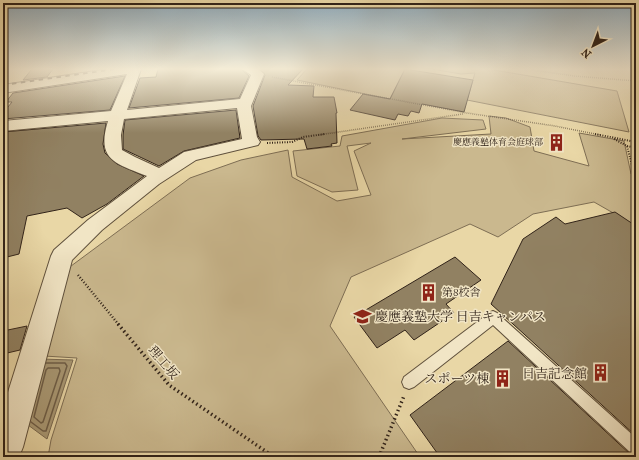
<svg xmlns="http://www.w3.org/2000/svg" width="639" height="460" font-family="'IM FELL French Canon','Noto Serif JP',serif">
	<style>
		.green { fill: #cab88e; stroke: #7e6e54 }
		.water { fill: #aa9a76; stroke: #7a6a51 }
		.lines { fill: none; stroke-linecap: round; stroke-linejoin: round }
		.shore { stroke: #6e5e48; stroke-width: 1.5 }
		.building { fill: #918162; stroke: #312319 }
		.lane-casing { stroke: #5f503c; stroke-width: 2 }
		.street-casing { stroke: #5f503c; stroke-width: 2 }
		.path-far3 { stroke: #312319; stroke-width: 1.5; stroke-dasharray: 0.5 1.5; stroke-linecap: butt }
		.path-far2 { stroke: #312319; stroke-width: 2; stroke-dasharray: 1 1.5; stroke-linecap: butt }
		.path-far1 { stroke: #312319; stroke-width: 2.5; stroke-dasharray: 1 2; stroke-linecap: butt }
		.path { stroke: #312319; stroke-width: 3.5; stroke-dasharray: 1.5 3; stroke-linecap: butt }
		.lane { fill: #f1e5c5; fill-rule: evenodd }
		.street { fill: #f1e5c5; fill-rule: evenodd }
		.rail { stroke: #312319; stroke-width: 2; stroke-dasharray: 4.5 4.5; stroke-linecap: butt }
		.labels { text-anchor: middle; stroke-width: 3; stroke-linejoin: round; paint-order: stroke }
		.far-poi-label { font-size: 9px; fill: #312319; stroke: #f1e5c5; text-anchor: end }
		.poi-label { font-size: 11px; fill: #312319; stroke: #f1e5c5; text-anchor: start }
		.near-poi-label { font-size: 13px; fill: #312319; stroke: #f1e5c5; text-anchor: end }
		.near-street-label { font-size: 13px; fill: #312319; stroke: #f1e5c5 }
	</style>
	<rect width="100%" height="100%" fill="#e9d7a6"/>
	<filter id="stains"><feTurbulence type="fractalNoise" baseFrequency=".005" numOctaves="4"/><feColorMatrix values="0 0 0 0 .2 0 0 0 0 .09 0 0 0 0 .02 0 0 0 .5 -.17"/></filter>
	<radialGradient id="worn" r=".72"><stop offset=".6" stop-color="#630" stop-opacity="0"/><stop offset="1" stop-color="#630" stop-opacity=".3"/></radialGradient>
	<!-- green -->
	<g class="green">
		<polygon points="307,69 405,69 390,99 297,80"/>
		<polygon points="432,69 496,69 494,70 617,91 629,132 467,100 475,73 461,74"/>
		<polygon points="489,116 506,118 530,127 534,151 589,166 579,133 624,141 631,174 636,176 636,226 594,202 533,214 498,237 470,224 351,277 330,326 420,457 48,457 51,440 77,358 44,356 67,269 190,178 241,160 288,150 292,177 337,201 371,195 354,151 371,143 347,146 358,190 332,192 297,176 293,151 340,146 342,136 442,118 483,120 486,129 402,139 491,134"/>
	</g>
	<!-- water -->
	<polygon class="water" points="40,359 73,360 47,439 24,422"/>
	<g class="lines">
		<!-- shore -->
		<g class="shore">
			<polygon points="48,368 59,368 60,371 43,422 41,423 34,417 46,370"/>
			<polyline points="31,422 43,431 46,431 67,366 65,363 46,363"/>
		</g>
	</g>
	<!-- building -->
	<g class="building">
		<polygon points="32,69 53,69 47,77 23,80"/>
		<polygon points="158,69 241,69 249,76 239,98 129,108 140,78 156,77"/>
		<polygon points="260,69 303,69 288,85 314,86 313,97 334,97 337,113 336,113 337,143 331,144 332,146 307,149 304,139 261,140 258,136 253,106 265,75"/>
		<polygon points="405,69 473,80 464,112 422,104 419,113 411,111 408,116 398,114 395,120 350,110 363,94 390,99"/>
		<polygon points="125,76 110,110 3,119 3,113 12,102 6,102 13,93"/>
		<polygon points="236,110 240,138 184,151 159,166 123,149 123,135 125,120"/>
		<polygon points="106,123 103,144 105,153 117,164 144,176 107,204 82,218 67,208 27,216 19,254 3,258 3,132"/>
		<polygon points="615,212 636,226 636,436 491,304 523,239 556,217 565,224"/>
		<polygon points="455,257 481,280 446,304 454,313 414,340 405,330 377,348 354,317"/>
		<polygon points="27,326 20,350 3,354 3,331"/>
		<polygon points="508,341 630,454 635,457 440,457 410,415"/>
	</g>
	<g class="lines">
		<defs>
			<polygon id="lane" points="493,311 497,313 636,438 636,456 631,453 493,325 414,387 409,389 404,387 402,382 404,377 489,313"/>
			<path id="street" d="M108,69H141L127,110L240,99L251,75L242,69H258L264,74L251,106L257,137L260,142L258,145L196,160L159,184L102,230L72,260L23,447L19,457H3V408L51,256L54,250L88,220L147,176C115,163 96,160 108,121L3,131V121L111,111L127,74L3,93V85ZM237,108L242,139L184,152L159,168L135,157L122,150L121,135L124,119Z"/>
		</defs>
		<!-- lane casing -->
		<use href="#lane" class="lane-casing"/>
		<!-- street casing -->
		<use href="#street" class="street-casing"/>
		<!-- path-far3 -->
		<g class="path-far3">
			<polyline points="525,69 575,76 636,81"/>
			<polyline points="272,77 467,113 555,126 600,135"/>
			<polyline points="318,135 463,114"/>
		</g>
		<!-- path-far2 -->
		<g class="path-far2">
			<polyline points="595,134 636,142"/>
			<polyline points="614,139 627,146 634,173 636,175"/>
			<polyline points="267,143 292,142 303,137 325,134"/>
			<polyline points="627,146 636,148"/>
		</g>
		<!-- path-far1 -->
		<polyline class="path-far1" points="78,275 119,325"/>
		<!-- path -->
		<g class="path">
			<polyline points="118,324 169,385 274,457"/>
			<polyline points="379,457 404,396"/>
		</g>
		<!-- lane -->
		<use href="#lane" class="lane"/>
		<!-- street -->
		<use href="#street" class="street"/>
		<!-- rail -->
		<polyline class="rail" points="3,85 114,69"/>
	</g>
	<!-- sky -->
	<linearGradient id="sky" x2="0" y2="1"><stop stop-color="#8faaba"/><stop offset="0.52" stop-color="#f5edd7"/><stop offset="1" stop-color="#f5edd7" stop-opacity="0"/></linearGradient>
	<rect width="639" height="133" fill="url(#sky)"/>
	<!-- icons -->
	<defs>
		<symbol id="building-bare" viewBox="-9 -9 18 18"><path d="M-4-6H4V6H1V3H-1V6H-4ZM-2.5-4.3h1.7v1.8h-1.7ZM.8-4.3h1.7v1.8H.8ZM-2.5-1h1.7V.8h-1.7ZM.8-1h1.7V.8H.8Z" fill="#8f2418" stroke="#f1e5c5" stroke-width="2.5" paint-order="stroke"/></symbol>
		<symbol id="university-bare" viewBox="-9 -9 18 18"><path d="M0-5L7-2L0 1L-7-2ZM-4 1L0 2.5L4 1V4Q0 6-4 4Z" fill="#8f2418" stroke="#f1e5c5" stroke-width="2.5" paint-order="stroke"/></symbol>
	</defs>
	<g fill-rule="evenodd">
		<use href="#building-bare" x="544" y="130" width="25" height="25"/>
		<use href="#building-bare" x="416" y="280" width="25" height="25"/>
		<use href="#university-bare" x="350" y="304" width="25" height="25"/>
		<use href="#building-bare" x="588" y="360" width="25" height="25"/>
		<use href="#building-bare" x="490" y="366" width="25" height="25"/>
	</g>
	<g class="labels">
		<!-- far-poi labels -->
		<g class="far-poi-label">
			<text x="543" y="145">慶應義塾体育会庭球部</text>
		</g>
		<!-- poi labels -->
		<g class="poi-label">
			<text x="442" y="296">第8校舎</text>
		</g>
		<!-- near-poi labels -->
		<g class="near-poi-label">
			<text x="375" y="321" text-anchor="start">慶應義塾大学 日吉キャンパス</text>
			<text x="587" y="378">日吉記念館</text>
			<text x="489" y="383">スポーツ棟</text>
		</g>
		<!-- near-street labels -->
		<g class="near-street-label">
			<text transform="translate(164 362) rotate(49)" y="5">理工坂</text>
		</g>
	</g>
	<!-- margin -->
	<rect width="639" height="460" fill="none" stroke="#e9d7a6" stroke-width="16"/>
	<rect x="4" y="4" width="631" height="452" fill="none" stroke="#312319" stroke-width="2"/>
	<rect x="8" y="8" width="623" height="444" fill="none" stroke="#312319"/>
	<!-- north arrow -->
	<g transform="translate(593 46) rotate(222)" stroke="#f1e5c5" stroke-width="3" paint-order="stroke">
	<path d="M0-3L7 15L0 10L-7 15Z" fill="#312319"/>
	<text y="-6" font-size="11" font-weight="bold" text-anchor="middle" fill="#312319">N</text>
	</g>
	<rect width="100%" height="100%" filter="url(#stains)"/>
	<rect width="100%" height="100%" fill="url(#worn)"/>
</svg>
